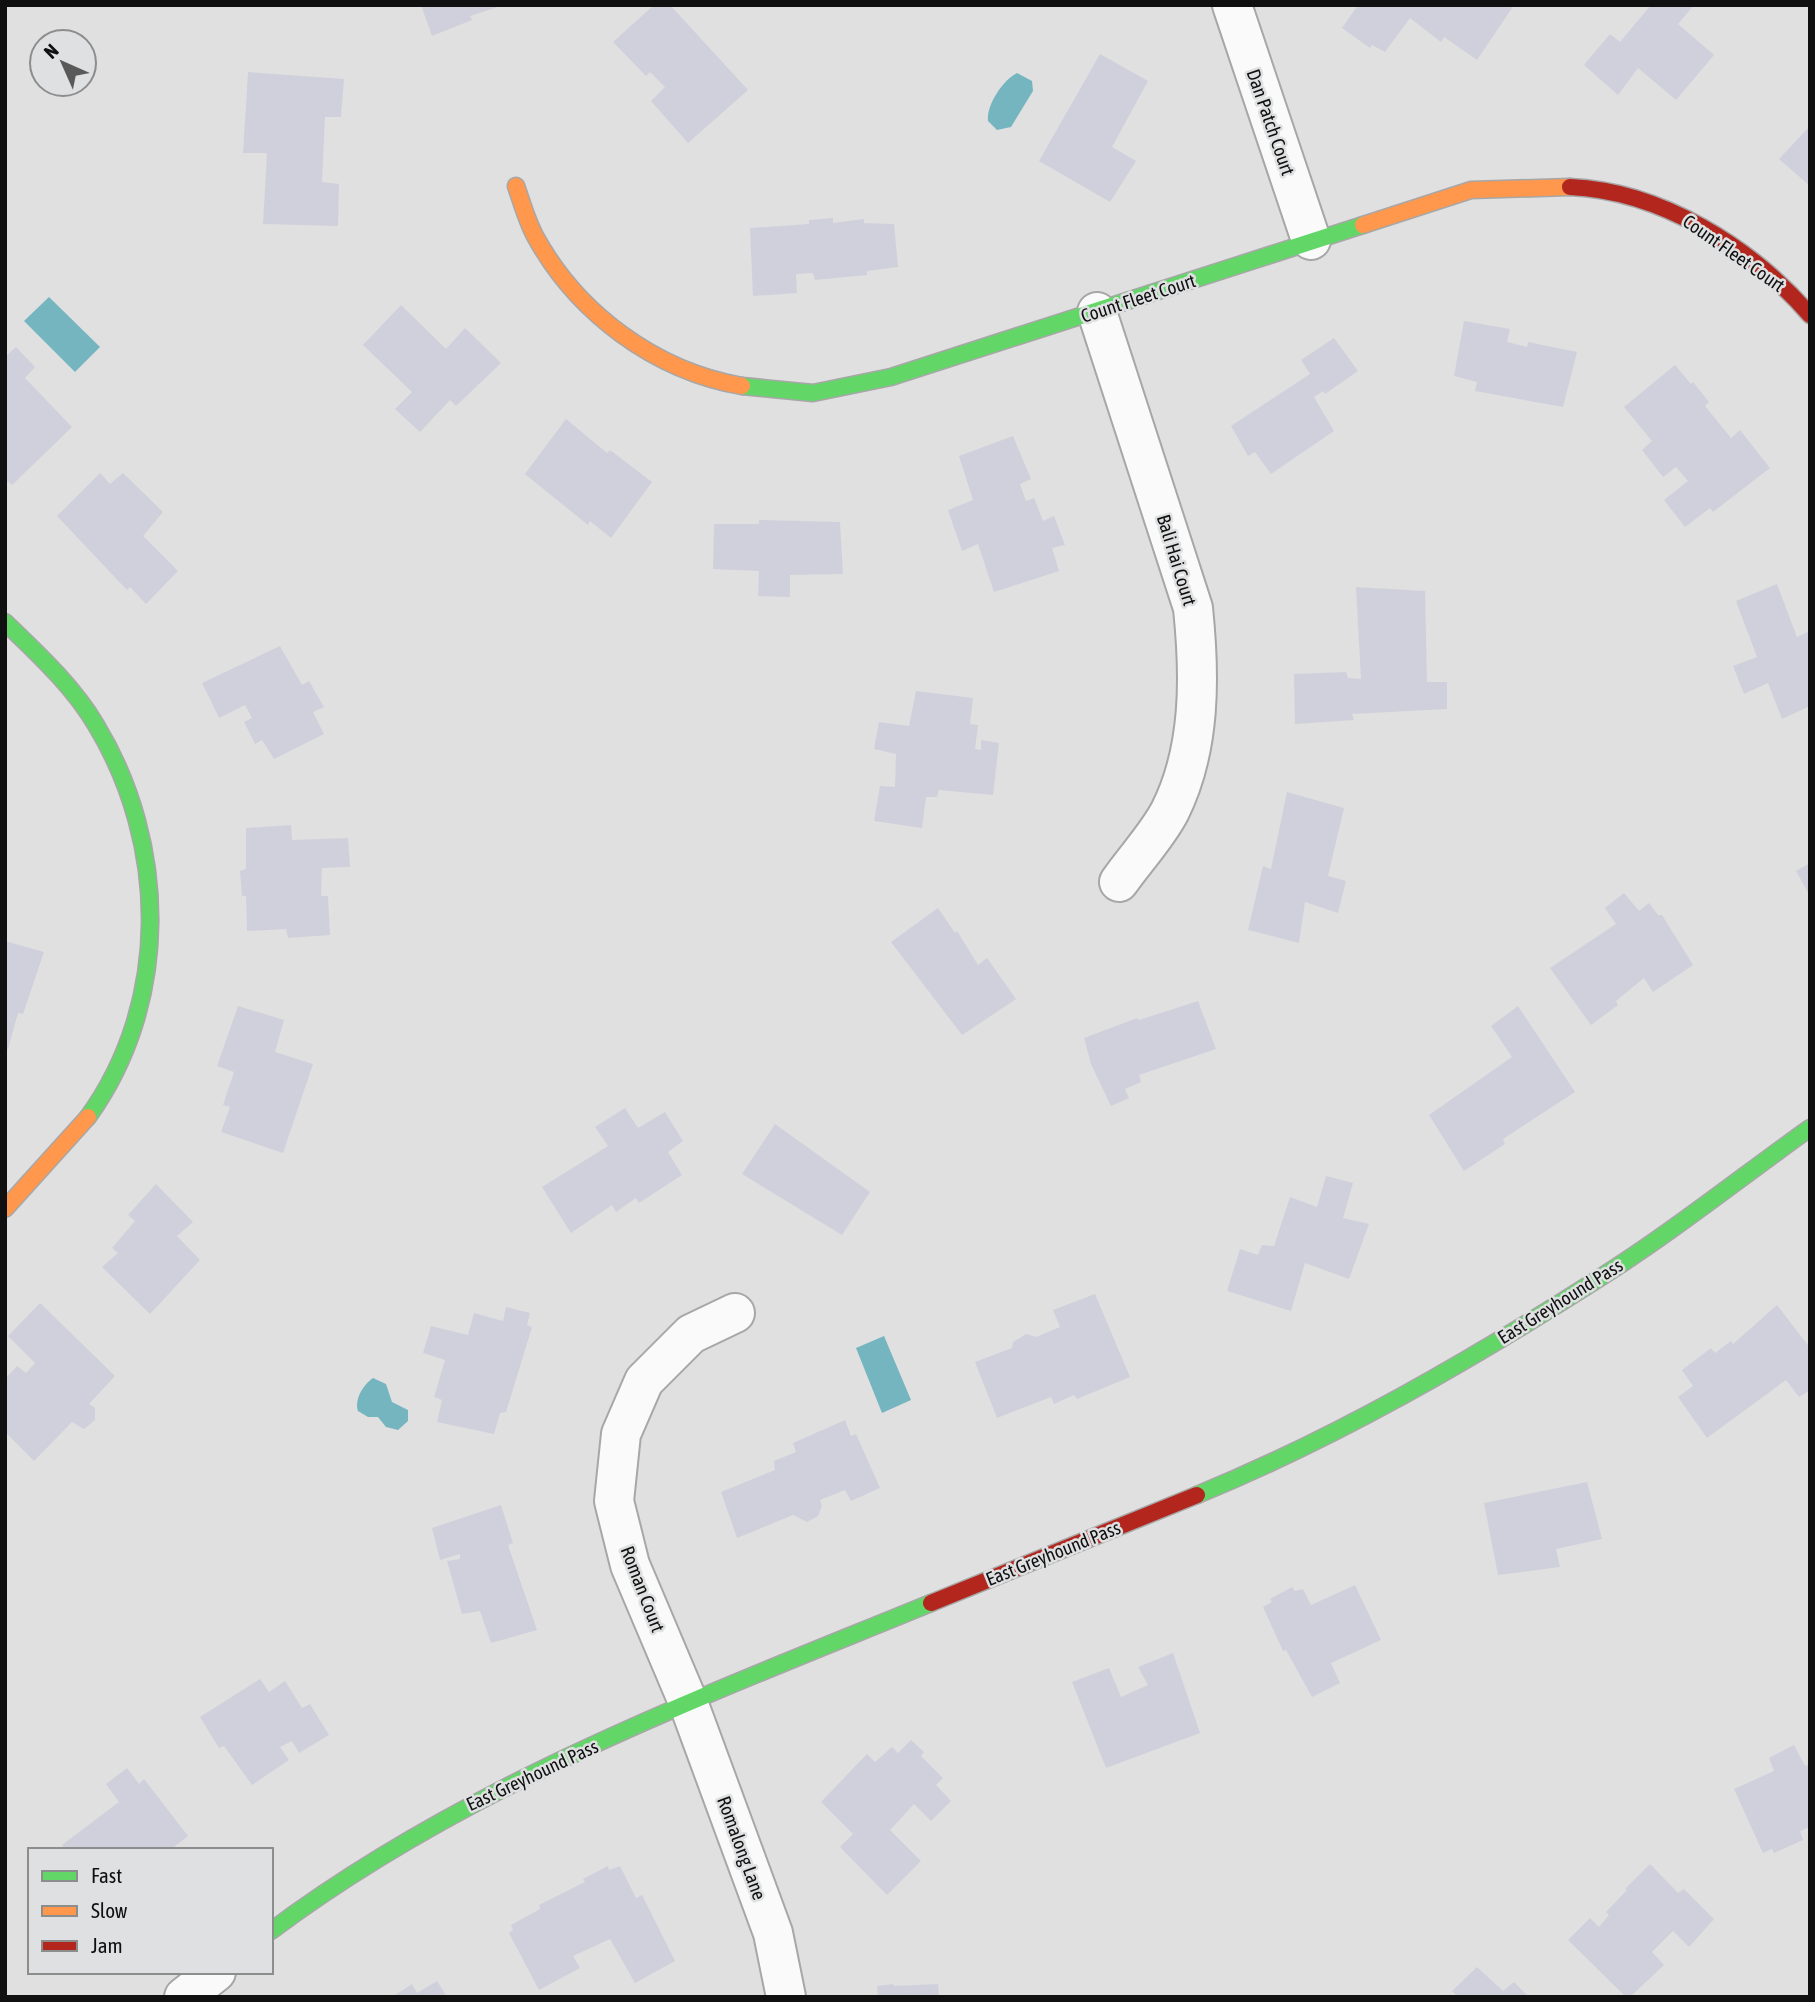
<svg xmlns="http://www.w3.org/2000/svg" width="1815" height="2002" font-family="'Asap Condensed',sans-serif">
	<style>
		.water { fill: #75b5c0 }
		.building { fill: #d0d0dc }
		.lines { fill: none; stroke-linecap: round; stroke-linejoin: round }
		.street-casing { stroke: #a7a7a7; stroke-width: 42 }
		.fast-casing { stroke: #a7a7a7; stroke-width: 19 }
		.slow-casing { stroke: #a7a7a7; stroke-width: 19 }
		.jam-casing { stroke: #a7a7a7; stroke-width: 19 }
		.street { stroke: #fafafa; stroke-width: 38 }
		.fast { stroke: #63d668; stroke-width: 16 }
		.slow { stroke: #ff974d; stroke-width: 16 }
		.jam { stroke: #b3261e; stroke-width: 16 }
		.labels { text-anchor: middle; stroke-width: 5; stroke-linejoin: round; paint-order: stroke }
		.street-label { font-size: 19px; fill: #101010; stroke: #dfe0e1 }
	</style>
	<rect width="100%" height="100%" fill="#e0e0e0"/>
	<!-- water -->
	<g class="water">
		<path d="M1017,73L1032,81L1033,91L1011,127L997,130L988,121C986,105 1003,80 1017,73Z"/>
		<polygon points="49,297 100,347 75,372 24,321"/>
		<polygon points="884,1336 911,1400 882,1413 856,1348"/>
		<path d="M373,1378L386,1384L392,1402L408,1410V1421L398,1430L386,1427L378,1417H368L358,1411C354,1399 364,1384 373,1378Z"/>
	</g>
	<!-- building -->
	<g class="building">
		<polygon points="421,5 501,5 501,6 470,16 472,20 432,36"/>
		<polygon points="654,5 670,5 748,90 688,143 651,101 665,87 650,72 646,76 613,42"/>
		<polygon points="1358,5 1509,5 1512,8 1477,60 1444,37 1441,42 1410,18 1385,52 1372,45 1370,48 1342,28"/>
		<polygon points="1651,5 1694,5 1678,24 1714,55 1676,100 1638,68 1618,95 1584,65 1610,34 1620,42"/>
		<polygon points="1100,54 1148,81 1112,147 1136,161 1110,202 1039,161"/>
		<polygon points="248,72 344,79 341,117 325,117 322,182 339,184 338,226 263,224 267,153 243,153"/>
		<polygon points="1810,126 1810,186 1779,159"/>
		<polygon points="833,218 833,223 864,219 864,223 894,224 898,267 867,271 867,275 815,280 813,273 796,274 797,293 753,296 750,228 809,224 809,220"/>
		<polygon points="401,305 446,349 465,328 501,363 456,406 450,400 420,432 395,409 412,392 363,345"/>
		<polygon points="1464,321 1510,329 1507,342 1527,347 1528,342 1577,352 1563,407 1475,391 1477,382 1454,376"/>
		<polygon points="1334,338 1358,371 1325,394 1323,391 1314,397 1334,431 1271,474 1255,452 1248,456 1231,426 1310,374 1301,360"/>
		<polygon points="16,347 35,367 25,378 72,427 12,485 5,479 5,357"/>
		<polygon points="1675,365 1691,384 1693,382 1709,402 1705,406 1731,438 1740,430 1770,468 1713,512 1710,508 1685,527 1664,500 1688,481 1676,467 1663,477 1642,450 1652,441 1624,407"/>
		<polygon points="566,419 607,453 610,450 652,482 611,538 590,521 588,525 525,474"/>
		<polygon points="1013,436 1031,479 1020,484 1026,501 1034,498 1043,521 1054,516 1065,545 1052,548 1059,571 994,592 978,544 962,551 948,510 973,500 959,456"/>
		<polygon points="100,473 110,484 123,473 163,512 143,536 178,571 146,604 130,587 127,590 57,516"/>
		<polygon points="759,520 840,522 843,574 790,575 790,597 758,596 759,571 713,569 714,524 759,524"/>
		<polygon points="1777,584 1797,637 1810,631 1810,706 1782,719 1768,683 1744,694 1733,666 1757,657 1736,601"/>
		<polygon points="1356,587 1425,591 1427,682 1447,682 1447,709 1352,714 1354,720 1295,724 1294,674 1346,672 1348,678 1361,679"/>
		<polygon points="280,646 302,685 309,681 324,707 313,712 324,734 274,759 262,740 255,744 244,722 252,718 245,705 219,718 202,683"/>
		<polygon points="916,691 973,698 970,724 978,725 975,749 981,750 981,740 999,743 993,795 939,790 937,797 926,797 922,828 874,821 880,786 895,787 896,754 874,749 879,722 909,726"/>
		<polygon points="1287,792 1344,808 1328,876 1346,881 1338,913 1305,902 1299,943 1248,930 1263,866 1271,869"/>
		<polygon points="291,825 292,840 348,838 350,867 322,868 321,896 328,896 330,935 288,938 286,929 247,931 246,896 242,896 240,871 246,869 246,828"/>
		<polygon points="1810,863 1810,896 1796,871"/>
		<polygon points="1624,893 1639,911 1649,903 1658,915 1662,915 1693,965 1653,992 1644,978 1616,1001 1618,1005 1591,1025 1550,968 1616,924 1605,908"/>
		<polygon points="938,908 955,933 957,931 978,965 987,958 1016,999 962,1035 891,942"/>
		<polygon points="5,941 44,952 23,1014 18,1013 8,1049 5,1048"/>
		<polygon points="1198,1001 1216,1049 1139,1075 1141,1082 1125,1089 1129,1098 1111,1106 1091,1064 1084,1038 1137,1018 1139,1020"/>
		<polygon points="238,1006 284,1020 275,1052 313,1064 283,1153 221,1132 230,1107 223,1105 234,1072 217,1066"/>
		<polygon points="1518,1006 1575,1092 1503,1139 1505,1144 1464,1171 1429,1115 1512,1057 1491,1026"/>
		<polygon points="625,1108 638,1128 665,1112 683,1141 668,1152 682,1175 639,1203 636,1198 616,1212 612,1205 571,1233 542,1187 608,1146 595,1127"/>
		<polygon points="775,1124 870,1192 842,1235 742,1174"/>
		<polygon points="1326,1176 1353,1183 1343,1218 1369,1224 1349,1279 1305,1263 1291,1311 1227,1291 1240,1249 1258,1255 1262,1245 1274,1246 1290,1197 1317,1207"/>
		<polygon points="156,1184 193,1222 177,1236 200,1260 150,1314 102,1267 118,1253 112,1248 135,1221 128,1215"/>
		<polygon points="1095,1294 1130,1377 1077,1399 1074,1395 1054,1404 1051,1397 997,1418 975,1362 1012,1348 1013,1342 1026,1334 1036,1337 1060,1327 1053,1310"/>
		<polygon points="40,1303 115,1376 89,1404 95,1408 95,1420 84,1429 72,1422 34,1461 5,1432 5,1379 17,1366 26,1373 35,1363 8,1336"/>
		<polygon points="1777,1305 1810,1348 1810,1390 1799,1397 1786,1380 1707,1438 1678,1397 1693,1386 1682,1370 1711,1348 1715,1353 1731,1341 1733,1344"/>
		<polygon points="506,1307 530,1313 527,1325 532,1327 506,1412 500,1413 494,1434 437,1422 442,1400 434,1397 445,1360 423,1353 431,1326 468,1335 474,1313 503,1321"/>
		<polygon points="845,1420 851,1436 856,1434 880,1488 851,1501 845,1490 820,1500 822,1506 818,1516 807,1522 793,1515 737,1538 721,1492 775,1470 774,1461 796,1452 793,1443"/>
		<polygon points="1587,1482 1602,1539 1556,1549 1560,1567 1498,1575 1484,1503"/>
		<polygon points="501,1505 513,1543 508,1545 537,1630 491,1643 480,1611 462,1614 447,1561 460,1559 460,1554 440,1560 432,1528"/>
		<polygon points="1355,1585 1381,1640 1331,1663 1340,1683 1312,1697 1286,1650 1283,1651 1263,1607 1272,1602 1270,1599 1292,1587 1295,1591 1303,1589 1311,1605"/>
		<polygon points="1173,1653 1200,1733 1106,1768 1072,1682 1109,1668 1121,1697 1148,1685 1138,1667"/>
		<polygon points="260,1679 269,1692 285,1681 302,1708 310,1704 329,1735 299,1753 292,1741 280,1747 289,1760 252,1785 224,1746 219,1748 200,1717"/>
		<polygon points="911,1740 924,1752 921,1756 943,1778 936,1785 951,1801 931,1821 914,1804 890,1830 921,1861 887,1895 840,1847 853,1834 821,1802 867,1754 875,1762 892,1747 898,1753"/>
		<polygon points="1794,1745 1805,1766 1810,1764 1810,1827 1800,1831 1803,1840 1774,1853 1772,1849 1763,1853 1734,1789 1774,1771 1769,1758"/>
		<polygon points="127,1768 139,1784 144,1779 188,1836 170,1850 65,1850 62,1845 119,1802 106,1784"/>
		<polygon points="1650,1864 1678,1893 1684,1889 1714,1919 1689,1947 1673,1931 1652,1952 1664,1965 1630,1997 1626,1997 1568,1940 1590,1918 1599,1927 1609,1915 1606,1912 1627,1890 1625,1889"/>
		<polygon points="608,1866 609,1870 620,1866 636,1898 642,1895 675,1961 635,1983 610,1939 573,1956 580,1968 539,1990 509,1933 513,1930 511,1925 540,1909 539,1905 585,1882 583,1879"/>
		<polygon points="1477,1967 1503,1991 1514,1982 1529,1997 1458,1997 1452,1991"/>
		<polygon points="437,1981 447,1997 392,1997 412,1984 417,1993"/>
		<polygon points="893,1984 894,1986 938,1984 939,1997 878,1997 877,1986"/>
	</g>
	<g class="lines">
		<defs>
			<g id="street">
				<polyline points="1232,5 1311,240"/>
				<path d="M1097,312L1193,608C1200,676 1201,749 1170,811C1157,836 1135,859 1119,882"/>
				<polyline points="735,1313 691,1334 644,1381 621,1434 614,1501 630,1565 688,1702 773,1933 786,1997"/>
				<polyline points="184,1997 216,1972"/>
			</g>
			<g id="fast">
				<polyline points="742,386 813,393 891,377 1363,225"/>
				<path d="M5,622C38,654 73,686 96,725C168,844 171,1002 88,1117"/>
				<path d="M1197,1495C1338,1437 1469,1361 1598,1279C1671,1233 1740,1178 1810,1128"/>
				<path d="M271,1931C469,1783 704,1696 931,1603"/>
			</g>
			<g id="slow">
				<path d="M516,186C522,203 527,221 535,236C577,313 655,371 742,386"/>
				<polyline points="1363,225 1471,190 1570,187"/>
				<polyline points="5,1209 88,1117"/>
			</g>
			<g id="jam">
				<path d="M1570,187C1661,191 1751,247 1810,315"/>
				<polyline points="931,1603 1197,1495"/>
			</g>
		</defs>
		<!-- street casing -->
		<use href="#street" class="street-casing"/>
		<!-- fast casing -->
		<use href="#fast" class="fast-casing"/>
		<!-- slow casing -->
		<use href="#slow" class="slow-casing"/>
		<!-- jam casing -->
		<use href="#jam" class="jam-casing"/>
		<!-- street -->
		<use href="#street" class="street"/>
		<!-- fast -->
		<use href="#fast" class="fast"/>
		<!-- slow -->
		<use href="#slow" class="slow"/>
		<!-- jam -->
		<use href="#jam" class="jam"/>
	</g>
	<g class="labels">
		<!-- street labels -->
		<g class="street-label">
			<text transform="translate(1271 122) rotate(71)" y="7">Dan Patch Court</text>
			<text transform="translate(1734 253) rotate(35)" y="7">Count Fleet Court</text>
			<text transform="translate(1138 298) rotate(-18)" y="7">Count Fleet Court</text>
			<text transform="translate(1177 560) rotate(73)" y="7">Bali Hai Court</text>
			<text transform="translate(1560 1301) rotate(-32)" y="7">East Greyhound Pass</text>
			<text transform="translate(1053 1553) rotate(-22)" y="7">East Greyhound Pass</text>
			<text transform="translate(643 1589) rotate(69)" y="7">Roman Court</text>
			<text transform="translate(532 1775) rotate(-25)" y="7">East Greyhound Pass</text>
			<text transform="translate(742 1848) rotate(70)" y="7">Romalong Lane</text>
		</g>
	</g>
	<!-- border -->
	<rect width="1815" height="2002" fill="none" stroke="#101010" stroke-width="14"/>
	<!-- legend -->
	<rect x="28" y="1848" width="245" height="126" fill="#dfe0e1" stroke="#8c8d8d" stroke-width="2"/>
	<rect x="42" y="1871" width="35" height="10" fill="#63d668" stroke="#8c8d8d" stroke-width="2"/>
	<text x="91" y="1883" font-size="21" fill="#101010">Fast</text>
	<rect x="42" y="1906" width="35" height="10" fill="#ff974d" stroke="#8c8d8d" stroke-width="2"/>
	<text x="91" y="1918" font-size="21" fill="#101010">Slow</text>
	<rect x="42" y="1941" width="35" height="10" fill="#b3261e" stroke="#8c8d8d" stroke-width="2"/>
	<text x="91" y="1953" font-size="21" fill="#101010">Jam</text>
	<!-- north arrow -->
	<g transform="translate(63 63) rotate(315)"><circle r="33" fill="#dfe0e1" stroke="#8c8d8d" stroke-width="2"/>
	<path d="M0-5L12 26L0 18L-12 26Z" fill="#595959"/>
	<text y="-10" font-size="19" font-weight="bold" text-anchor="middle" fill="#101010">N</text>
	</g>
</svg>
